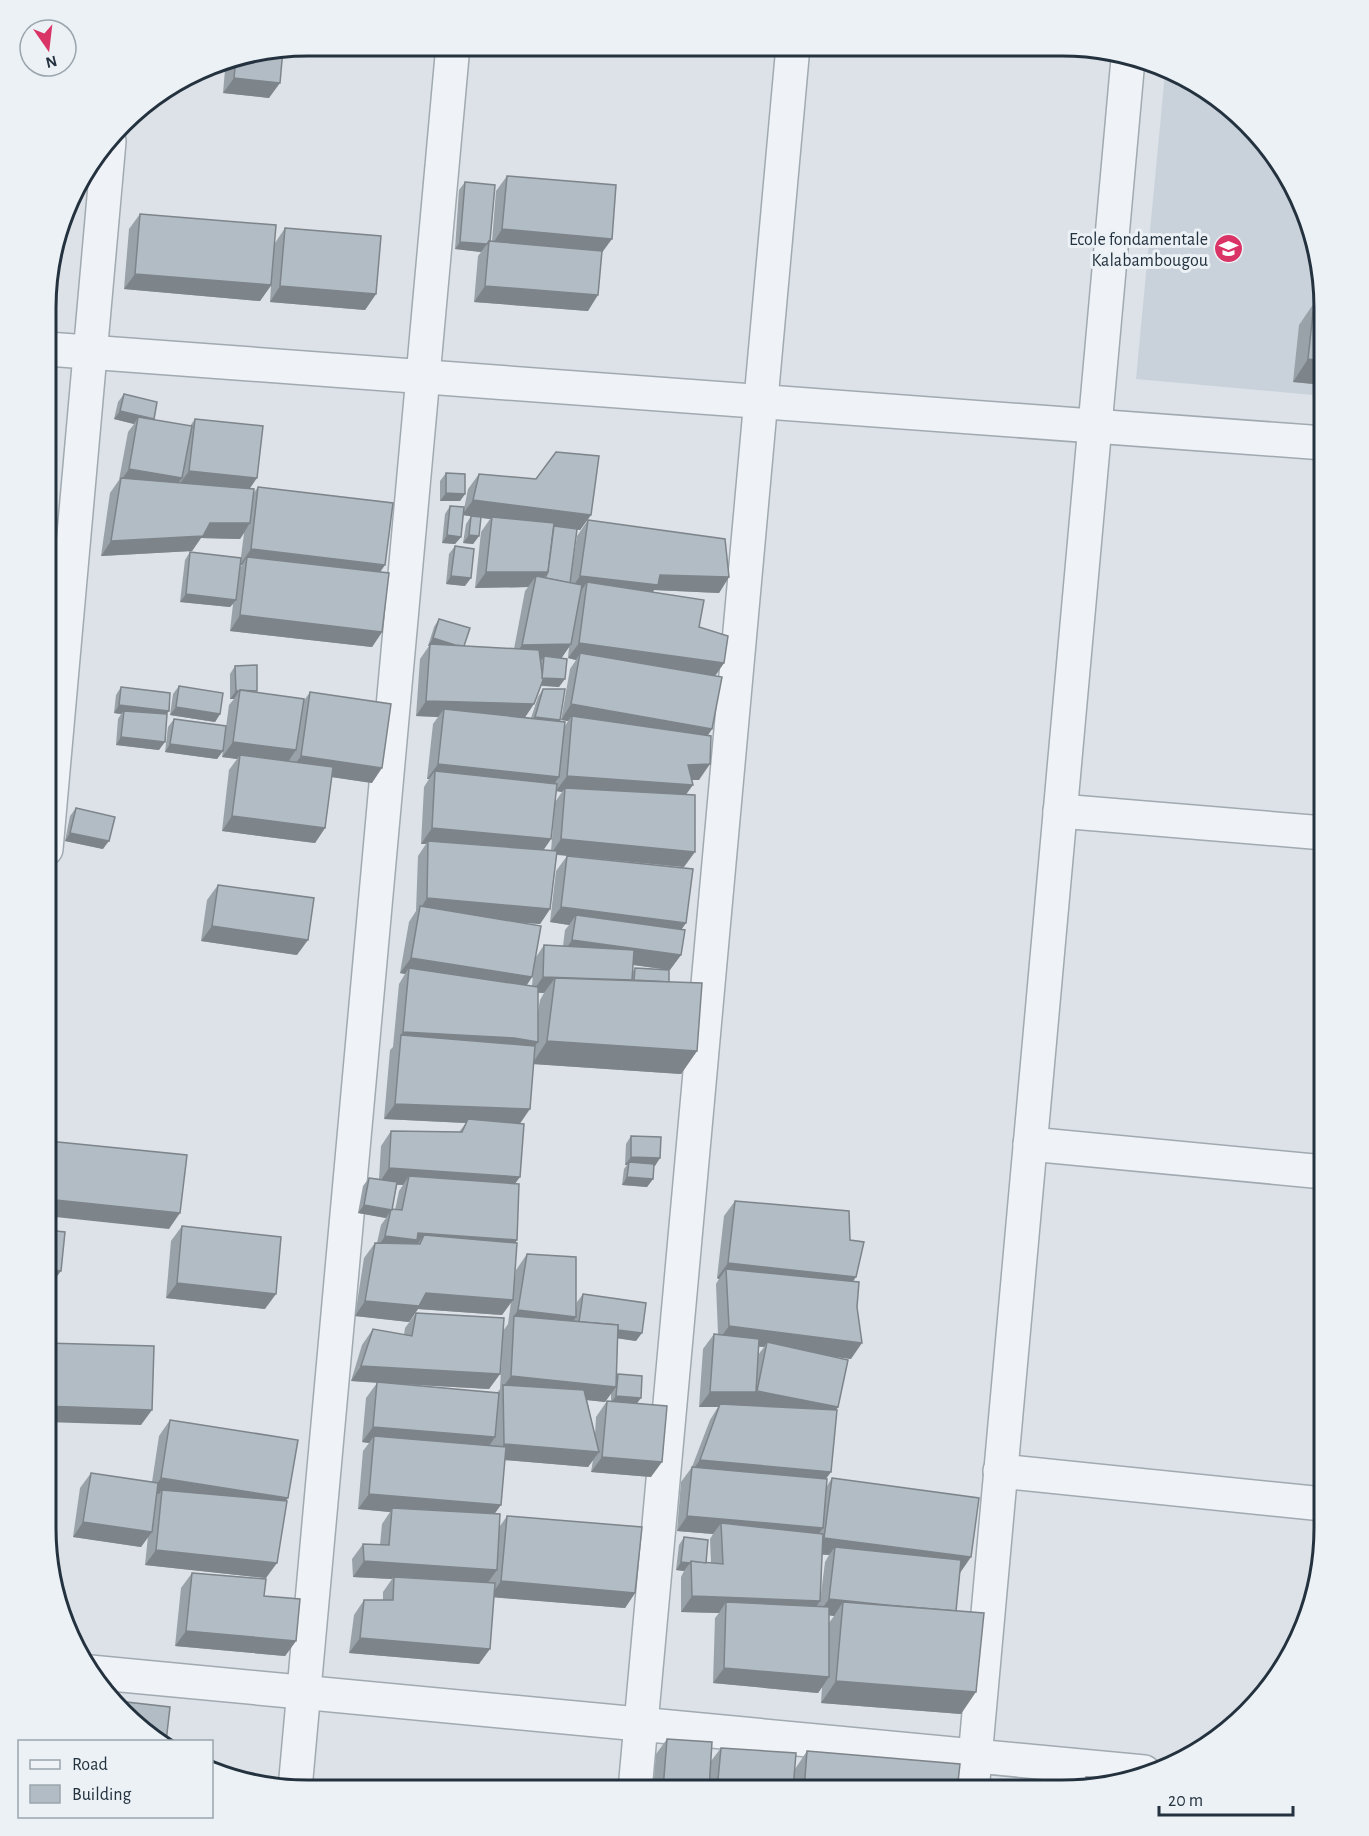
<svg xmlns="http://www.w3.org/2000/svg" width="1369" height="1836" font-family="'Alegreya Sans',sans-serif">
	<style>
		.built { fill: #c9d2da }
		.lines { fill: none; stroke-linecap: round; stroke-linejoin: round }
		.minor-casing { stroke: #a1aab1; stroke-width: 36 }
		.minor { stroke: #eff2f6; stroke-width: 33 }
		.wall { fill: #99a2a9; fill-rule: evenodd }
		.shaded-wall { fill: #7d848a }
		.building { fill: #b2bcc5; stroke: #7d848a; stroke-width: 1.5 }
		.labels { text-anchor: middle; stroke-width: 6; stroke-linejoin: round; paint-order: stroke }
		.poi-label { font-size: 18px; fill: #24323f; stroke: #ebf1f5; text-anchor: end }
		.rim { fill: none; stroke: #24323f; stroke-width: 3 }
	</style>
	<rect width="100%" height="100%" fill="#dce2e7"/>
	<!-- built -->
	<polygon class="built" points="1165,73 1208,89 1259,135 1297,191 1324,307 1324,396 1136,379"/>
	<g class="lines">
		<defs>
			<g id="minor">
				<polyline points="47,349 1324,443"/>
				<polyline points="1060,811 1324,833"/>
				<polyline points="46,849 109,141"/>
				<polyline points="1030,1144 1324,1172"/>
				<polyline points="1000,1471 1323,1504"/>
				<polyline points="90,1672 1144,1772"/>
				<polyline points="295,1789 453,45"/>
				<polyline points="635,1790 793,46"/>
				<polyline points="972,1791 1128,59"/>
			</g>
		</defs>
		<!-- minor casing -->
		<use href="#minor" class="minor-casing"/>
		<!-- minor -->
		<use href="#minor" class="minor"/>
	</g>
	<!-- wall -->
	<g class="wall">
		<polygon points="283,49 269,98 223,93 226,58"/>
		<polygon points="507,176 602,253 588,311 474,302 478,256 481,252 455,249 459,190 465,182 490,241 492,241 496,191"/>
		<polygon points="140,214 275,243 285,228 376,294 365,310 270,302 271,286 260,301 124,289 129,229"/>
		<polygon points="1314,303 1324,385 1293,382 1299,325"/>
		<polygon points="124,394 153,420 190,426 195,419 253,494 258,487 380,572 382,632 372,647 230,631 233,604 230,607 180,602 185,560 190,552 239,568 242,565 240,565 244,533 240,539 201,538 192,551 101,556 110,493 119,480 128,432 134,424 114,419 118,402"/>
		<polygon points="446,473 465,494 460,501 440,501 440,481"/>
		<path d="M479,474L591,515L580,530H577L570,583L577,536L588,520L729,577L719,593L654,590L653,592L699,627L724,663L715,676L712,729L708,735L699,780H691L686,794L684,867L576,857L686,923L681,930V955L669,970V982L697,1051L681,1074L534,1064L520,1123L515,1183L517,1240L515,1243L514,1285L516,1270L527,1254L576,1310L577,1302L583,1294L636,1341L618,1338L616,1376L618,1374L637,1404L651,1477L591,1472L593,1460L588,1467L505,1460L495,1514L500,1526L507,1516L635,1593L625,1608L494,1597L479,1664L349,1653L354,1615L364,1600H383V1592L392,1579L353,1577L352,1559L363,1544L380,1545L382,1524L390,1512L358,1509L363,1451L369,1443L362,1442L366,1398L377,1383L351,1381L362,1345L373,1329L404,1335L405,1328L416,1313L500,1374L489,1389L382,1383L497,1393L500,1389L503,1331L508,1324L511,1302L502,1315L418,1309L409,1322L355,1316L364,1258L375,1243H377L381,1225L386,1218L358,1213L363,1186L369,1178L379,1179L381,1146L391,1131L459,1132L466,1123L384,1119L390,1050L393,1047L399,984L405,974L400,973L409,922L416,911L418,856L426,844H421L424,787L429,779H427L433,724L438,717L416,716L420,659L429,646H428L434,627L439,619L464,646L514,649L525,591L528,587L475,588L481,532L490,519L481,518L479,536L473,544L463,543L466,524L471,516L463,515L461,537L455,544L442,543L445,514L450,506L464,509L468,489ZM569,647L568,658L576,660L570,669L561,720L568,721L565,726L559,721L560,720L543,689L538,697L531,718L525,717L541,686L559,687L561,658ZM556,791L562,792L555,802ZM554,813L551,851L543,850L551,839ZM557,855L567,856L556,871L550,922L569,925L565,930L563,946L544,945L536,957L523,923L540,924L550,909ZM633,965L668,970L635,968L633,971ZM533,974L532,986L527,985L532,977ZM538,993H544L540,1000L538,1012ZM397,1185H403L399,1191L395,1210L392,1209ZM611,1393V1402L607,1401L596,1417L595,1435L587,1400L605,1402Z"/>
		<polygon points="455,546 465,586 446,584 449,554"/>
		<polygon points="235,666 256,692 303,702 310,692 372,783 332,777 325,828 315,843 222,831 229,770 237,759 222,757 229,705 234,699 230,699 230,674"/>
		<polygon points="179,686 220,714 215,722 170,715 173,694"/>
		<polygon points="121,687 169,711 166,714 159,750 116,745 118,719 121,714 114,713 116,695"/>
		<polygon points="174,719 223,751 217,759 165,752 168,727"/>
		<polygon points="76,808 103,849 65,841 70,816"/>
		<polygon points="218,885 297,955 201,941 207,900"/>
		<polygon points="631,1136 660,1158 654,1166 653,1179 647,1187 622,1185 624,1169 627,1165 625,1165 626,1144"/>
		<path d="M735,1201L850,1240L853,1281L851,1359L830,1356L838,1407L836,1410L826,1478L827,1486L832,1478L960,1573L956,1611L961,1714L821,1703L822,1687L818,1693L713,1683L715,1618L719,1613L681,1612V1577L684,1571L676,1570L679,1545L684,1537L706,1563H711L710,1539L713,1534L677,1531L681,1482L692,1467L710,1420L718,1407H699L703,1349L714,1334H718L716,1284L719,1279L717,1278L724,1216ZM758,1347H764L758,1355ZM822,1555H829L825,1562L821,1594ZM829,1615L834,1616L829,1623Z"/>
		<polygon points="182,1226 265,1309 166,1298 171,1241"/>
		<polygon points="170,1420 286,1501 266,1578 145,1565 148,1536 141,1547 73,1537 80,1488 91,1473 152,1482 159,1436"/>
		<polygon points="192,1573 264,1596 296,1641 285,1656 175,1646 181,1588"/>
		<polygon points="667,1739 711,1761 721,1748 795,1769 807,1751 957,1791 653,1790 656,1754"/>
		<polygon points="1086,1777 1116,1778 1079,1787"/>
	</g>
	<!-- shaded-wall -->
	<g class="shaded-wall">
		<polygon points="234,78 280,83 269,98 223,93"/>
		<polygon points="502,229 612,239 601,254 492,245"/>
		<polygon points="460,242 487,244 481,252 455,249"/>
		<polygon points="135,274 271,285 260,301 124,289"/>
		<polygon points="280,286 376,294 365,310 270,302"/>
		<polygon points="485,286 598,295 588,311 474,302"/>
		<polygon points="1308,359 1324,361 1324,385 1293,382"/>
		<polygon points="120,411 154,419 138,417 134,424 114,419"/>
		<polygon points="129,469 182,478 171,493 120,482"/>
		<polygon points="189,471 257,478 246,494 178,486"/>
		<polygon points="446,493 465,494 460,501 440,501"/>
		<polygon points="473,500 591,515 580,530 491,519 492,517 490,519 462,515"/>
		<polygon points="210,523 250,523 240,539 201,538 192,551 101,556 111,541"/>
		<polygon points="447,535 461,537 455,544 442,543"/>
		<polygon points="469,535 479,536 473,544 463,543"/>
		<polygon points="251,549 385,565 374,581 247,557 242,565 240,565"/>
		<polygon points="486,572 548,572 537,587 536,576 528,587 475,588"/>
		<polygon points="660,575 729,577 719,593 654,590 647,600 587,582 580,593 569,592 580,576"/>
		<polygon points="451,576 471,578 465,586 446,584"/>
		<polygon points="186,594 236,600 230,607 180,602"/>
		<polygon points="240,615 382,632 372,647 230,631"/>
		<polygon points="433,638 463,648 430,644 429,646 428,646"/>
		<polygon points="579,643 724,663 713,679 580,653 576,660 568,658"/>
		<polygon points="571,644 561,659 544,656 542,660 511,660 522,645"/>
		<polygon points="542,678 565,679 559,687 536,685"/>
		<polygon points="236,691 239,691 234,699 230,699"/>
		<polygon points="426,701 534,704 524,719 444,709 438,717 416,716"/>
		<polygon points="571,704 712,729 702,744 572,716 568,721 561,720"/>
		<polygon points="119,705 169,711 163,719 124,711 121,714 114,713"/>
		<polygon points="176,707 220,714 215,722 170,715"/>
		<polygon points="535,717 560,720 554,728 530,724"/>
		<polygon points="121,737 165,742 159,750 116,745"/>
		<polygon points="233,742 296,750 286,765 240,755 237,759 222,757"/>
		<polygon points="170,744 223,751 217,759 165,752"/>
		<polygon points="301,756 382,768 372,783 290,771"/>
		<polygon points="438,764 559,777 549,792 435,771 429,779 427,779"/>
		<polygon points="710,764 699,780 677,780 688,765"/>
		<polygon points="567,776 693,785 682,800 565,788 562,792 556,791"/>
		<polygon points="232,816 325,828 315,843 222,831"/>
		<polygon points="432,828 551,839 540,855 428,841 426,844 421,844"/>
		<polygon points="70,833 109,841 103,849 65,841"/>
		<polygon points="561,839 695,852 684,867 551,854"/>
		<polygon points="427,898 550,909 540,924 419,914 420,909"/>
		<polygon points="561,907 686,923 675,938 576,915 569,925 550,922"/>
		<polygon points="212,926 308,940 297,955 201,941"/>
		<polygon points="572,940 681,955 670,970 562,955"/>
		<polygon points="411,958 532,977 521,993 409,968 405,974 400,973"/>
		<polygon points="543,977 555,978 544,993 532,992"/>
		<polygon points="403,1032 514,1038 538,1042 527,1058 401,1035"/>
		<polygon points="547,1041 697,1051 681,1074 532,1064"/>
		<polygon points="395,1104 530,1109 519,1125 468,1119 466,1123 384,1119"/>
		<polygon points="631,1157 660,1158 655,1166 629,1165 629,1162 627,1165 625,1165"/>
		<polygon points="389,1168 520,1177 509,1192 409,1176 403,1185 379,1183"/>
		<polygon points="627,1177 653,1179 647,1187 622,1185"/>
		<polygon points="46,1199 180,1213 169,1229 46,1216"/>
		<polygon points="364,1205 391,1210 386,1218 358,1213"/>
		<polygon points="418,1233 517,1240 507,1255 420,1244 424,1235 415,1248 375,1251 385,1236"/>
		<polygon points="728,1263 856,1277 846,1292 726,1269 719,1279 717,1278"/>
		<polygon points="45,1269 61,1271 55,1279 45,1278"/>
		<polygon points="177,1283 276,1294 265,1309 166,1298"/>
		<polygon points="426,1293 513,1300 502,1315 418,1309 409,1322 355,1316 365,1301"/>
		<polygon points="518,1310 576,1317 566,1332 514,1316"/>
		<polygon points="578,1324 642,1333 636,1341 573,1332"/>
		<polygon points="729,1326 862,1343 851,1359 766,1348 767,1342 764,1347 718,1341"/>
		<polygon points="361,1366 500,1374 489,1389 351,1381"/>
		<polygon points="511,1376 616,1387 605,1402 503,1391 503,1387"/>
		<polygon points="757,1391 838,1407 827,1423 720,1404 718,1407 699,1407 710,1392 756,1392"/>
		<polygon points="616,1396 641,1398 635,1406 610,1404"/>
		<polygon points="45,1406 152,1410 141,1425 45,1422"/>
		<polygon points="373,1427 495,1437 485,1452 374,1436 369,1443 362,1442"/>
		<polygon points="504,1444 599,1452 588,1467 493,1459"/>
		<polygon points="602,1457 662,1462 651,1477 591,1472"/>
		<polygon points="700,1460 831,1472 820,1487 691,1472"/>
		<polygon points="161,1478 288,1498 277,1513 162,1490 159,1494 150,1493"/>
		<polygon points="369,1494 501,1505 490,1520 392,1508 390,1512 358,1509"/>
		<polygon points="687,1516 823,1528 812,1543 721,1523 713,1534 677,1531"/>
		<polygon points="83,1522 152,1532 141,1547 73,1537"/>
		<polygon points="824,1538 971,1557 960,1573 835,1547 829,1555 813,1553"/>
		<polygon points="156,1550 277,1563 266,1578 145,1565"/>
		<polygon points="364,1561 497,1570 486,1585 394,1577 392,1579 353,1577"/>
		<polygon points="681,1562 690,1563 684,1571 676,1570"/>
		<polygon points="501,1581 635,1593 625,1608 490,1597"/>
		<polygon points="692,1596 820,1601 810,1616 726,1602 719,1613 681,1612"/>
		<polygon points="829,1599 955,1613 843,1602 834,1616 818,1614"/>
		<polygon points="186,1631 296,1641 285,1656 175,1646"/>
		<polygon points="360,1638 490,1649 479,1664 349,1653"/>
		<polygon points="724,1668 829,1677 818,1693 713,1683"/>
		<polygon points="836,1681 976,1692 961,1714 821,1703"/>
	</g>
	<!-- building -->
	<g class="building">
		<polygon points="283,49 280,83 234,78 236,57"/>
		<polygon points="507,176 616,185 612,239 502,229"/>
		<polygon points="465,182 495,185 490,241 489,241 487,244 460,242"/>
		<polygon points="140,214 276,225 271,285 135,274"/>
		<polygon points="285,228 381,236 376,294 280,286"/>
		<polygon points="489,241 602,251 598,295 485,286"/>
		<polygon points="1314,303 1323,304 1324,307 1324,361 1308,359"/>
		<polygon points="124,394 157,402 154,419 120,411"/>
		<polygon points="138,417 192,426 182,478 129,469"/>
		<polygon points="195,419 263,426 257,478 189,471"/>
		<polygon points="556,452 599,456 591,515 473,500 479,474 536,479"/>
		<polygon points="446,473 465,474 465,494 446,493"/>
		<polygon points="121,478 254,489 250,523 210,523 203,536 111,541"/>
		<polygon points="258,487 393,503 385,565 251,549"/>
		<polygon points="450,506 464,507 461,537 447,535"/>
		<polygon points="471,516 481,517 479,536 469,535"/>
		<polygon points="492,517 554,523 548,572 486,572"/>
		<polygon points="588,520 725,539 729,577 660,575 658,585 580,576"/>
		<polygon points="554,526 577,529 570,583 545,578 548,572"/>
		<polygon points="455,546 474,549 471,578 451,576"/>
		<polygon points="190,552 241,558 236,600 186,594"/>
		<polygon points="247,557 389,573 382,632 240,615"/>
		<polygon points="536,576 582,585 571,644 522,645"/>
		<polygon points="587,582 704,600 699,627 728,636 724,663 579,643"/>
		<polygon points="439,619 470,628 464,646 455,645 433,638"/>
		<polygon points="430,644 539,650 543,680 534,704 426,701"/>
		<polygon points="580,653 722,677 712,729 571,704"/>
		<polygon points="544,656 567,659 565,679 542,678"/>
		<polygon points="257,665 257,691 240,690 240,691 236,691 235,666"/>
		<polygon points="179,686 223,693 220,714 176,707"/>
		<polygon points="121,687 170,693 169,711 119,705"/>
		<polygon points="543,689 565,689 560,720 535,717"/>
		<polygon points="240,690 304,699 296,750 233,742"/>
		<polygon points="310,692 391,704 382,768 301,756"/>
		<polygon points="444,709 565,722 559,777 438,764"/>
		<polygon points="124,711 167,714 165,742 121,737"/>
		<polygon points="572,716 711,736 710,764 688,765 693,785 567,776"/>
		<polygon points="174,719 226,726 223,751 170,744"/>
		<polygon points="240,755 333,767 325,828 232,816"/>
		<polygon points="435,771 557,784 551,839 432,828"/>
		<polygon points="565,788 695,795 695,852 561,839"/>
		<polygon points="76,808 115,817 109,841 70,833"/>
		<polygon points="428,841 557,851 550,909 427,898"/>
		<polygon points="567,856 693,869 686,923 561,907"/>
		<polygon points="218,885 314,898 308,940 212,926"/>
		<polygon points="420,906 541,926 532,977 411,958"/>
		<polygon points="576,915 685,930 681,955 572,940"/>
		<polygon points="544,945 634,950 632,980 543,977"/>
		<polygon points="409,968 538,987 538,1042 514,1038 403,1032"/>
		<polygon points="635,968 669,970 669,982 634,980"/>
		<polygon points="555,978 702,983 697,1051 547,1041"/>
		<polygon points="401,1035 535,1046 530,1109 395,1104"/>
		<polygon points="468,1119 524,1124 520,1177 389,1168 391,1131 462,1132"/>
		<polygon points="631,1136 661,1137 660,1158 631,1157"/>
		<polygon points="48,1141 187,1155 180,1213 46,1199 46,1159"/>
		<polygon points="629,1162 654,1164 653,1179 627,1177"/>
		<polygon points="409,1176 519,1184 517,1240 418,1233 417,1240 385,1236 391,1209 402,1210"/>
		<polygon points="369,1178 397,1182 392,1210 364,1205"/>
		<polygon points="735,1201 849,1211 850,1240 864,1242 856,1277 728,1263"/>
		<polygon points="182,1226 281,1237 276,1294 177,1283"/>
		<polygon points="46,1230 65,1232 61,1271 45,1269"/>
		<polygon points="424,1235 517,1243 513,1300 426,1293 419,1306 365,1301 375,1243 420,1244"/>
		<polygon points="527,1254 576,1257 576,1317 518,1310"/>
		<polygon points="726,1269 859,1282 857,1307 862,1343 729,1326"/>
		<polygon points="583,1294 646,1303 642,1333 618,1330 618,1325 579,1322"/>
		<polygon points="416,1313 504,1318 500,1374 361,1366 373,1329 412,1336"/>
		<polygon points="514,1316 618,1325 616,1387 511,1376"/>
		<polygon points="714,1334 759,1339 756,1392 710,1392"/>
		<polygon points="767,1342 848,1360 838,1407 757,1391"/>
		<polygon points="45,1343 154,1346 152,1410 45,1406"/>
		<polygon points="618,1374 642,1376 641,1398 616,1396"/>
		<polygon points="377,1382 499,1393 495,1437 373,1427"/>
		<polygon points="503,1385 584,1390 599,1452 504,1444"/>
		<polygon points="607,1401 667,1406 662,1462 602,1457"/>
		<polygon points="720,1404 837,1410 831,1472 700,1460"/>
		<polygon points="170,1420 298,1440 288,1498 161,1478"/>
		<polygon points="374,1436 506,1447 501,1505 369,1494"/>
		<polygon points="692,1467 827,1479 823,1528 687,1516"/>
		<polygon points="91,1473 158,1483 152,1532 83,1522"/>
		<polygon points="832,1478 979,1498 971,1557 824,1538"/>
		<polygon points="162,1490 287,1501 277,1563 156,1550"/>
		<polygon points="392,1508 500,1514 497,1570 364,1561 363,1544 389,1545"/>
		<polygon points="507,1516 642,1527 635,1593 501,1581"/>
		<polygon points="721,1523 823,1534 820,1601 692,1596 691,1561 723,1564"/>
		<polygon points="684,1537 708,1540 706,1563 691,1561 690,1563 681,1562"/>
		<polygon points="835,1547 961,1560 956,1611 886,1605 829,1599"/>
		<polygon points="192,1573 266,1579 264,1596 300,1599 296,1641 186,1631"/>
		<polygon points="394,1577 495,1583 490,1649 360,1638 364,1600 393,1600"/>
		<polygon points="726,1602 829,1607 829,1677 724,1668"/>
		<polygon points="843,1602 984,1613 976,1692 836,1681"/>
		<polygon points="109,1700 170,1707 166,1742 155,1742"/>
		<polygon points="667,1739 712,1742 709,1790 663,1789"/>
		<polygon points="721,1748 796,1753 793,1790 717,1790"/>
		<polygon points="807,1751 960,1764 957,1791 804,1790"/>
		<polygon points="1086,1777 1116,1778 1086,1785"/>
	</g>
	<!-- icons -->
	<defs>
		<symbol id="school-disc" viewBox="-11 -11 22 22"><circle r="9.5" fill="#da3366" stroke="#ebf1f5"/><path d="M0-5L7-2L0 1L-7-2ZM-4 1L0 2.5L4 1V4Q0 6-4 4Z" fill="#fff"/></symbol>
	</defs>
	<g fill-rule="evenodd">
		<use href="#school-disc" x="1212" y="232" width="33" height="33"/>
	</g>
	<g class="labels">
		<!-- poi labels -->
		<g class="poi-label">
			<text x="1208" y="245">Ecole fondamentale<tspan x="1208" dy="21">Kalabambougou</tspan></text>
		</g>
	</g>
	<!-- crop -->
	<path d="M0 0H1369V1836H0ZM308 56H1062A252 252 0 0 1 1314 308V1528A252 252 0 0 1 1062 1780H308A252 252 0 0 1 56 1528V308A252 252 0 0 1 308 56Z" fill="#ebf1f5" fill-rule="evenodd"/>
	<path class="rim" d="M308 56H1062A252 252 0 0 1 1314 308V1528A252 252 0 0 1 1062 1780H308A252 252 0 0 1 56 1528V308A252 252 0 0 1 308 56Z"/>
	<!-- legend -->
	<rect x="18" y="1740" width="195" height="78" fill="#ebf1f5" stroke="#9ba5ac" stroke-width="1.5"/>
	<rect x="30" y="1760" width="30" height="9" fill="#eff2f6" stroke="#9ba5ac" stroke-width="1.5"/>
	<text x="72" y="1770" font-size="18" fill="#24323f">Road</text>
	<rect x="30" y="1785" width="30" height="18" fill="#b2bcc5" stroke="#9ba5ac" stroke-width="1.5"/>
	<text x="72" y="1800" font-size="18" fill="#24323f">Building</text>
	<!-- north arrow -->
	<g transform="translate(48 48) rotate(166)"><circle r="28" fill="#ebf1f5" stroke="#9ba5ac" stroke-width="1.5"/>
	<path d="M0-4.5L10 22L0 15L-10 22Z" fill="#da3366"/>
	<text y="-9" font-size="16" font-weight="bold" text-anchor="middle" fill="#24323f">N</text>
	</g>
	<!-- scale -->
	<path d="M1159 1806v9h134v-9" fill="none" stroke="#24323f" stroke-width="3"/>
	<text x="1168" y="1806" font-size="18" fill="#24323f" stroke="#ebf1f5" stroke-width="4.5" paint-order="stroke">20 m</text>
</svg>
